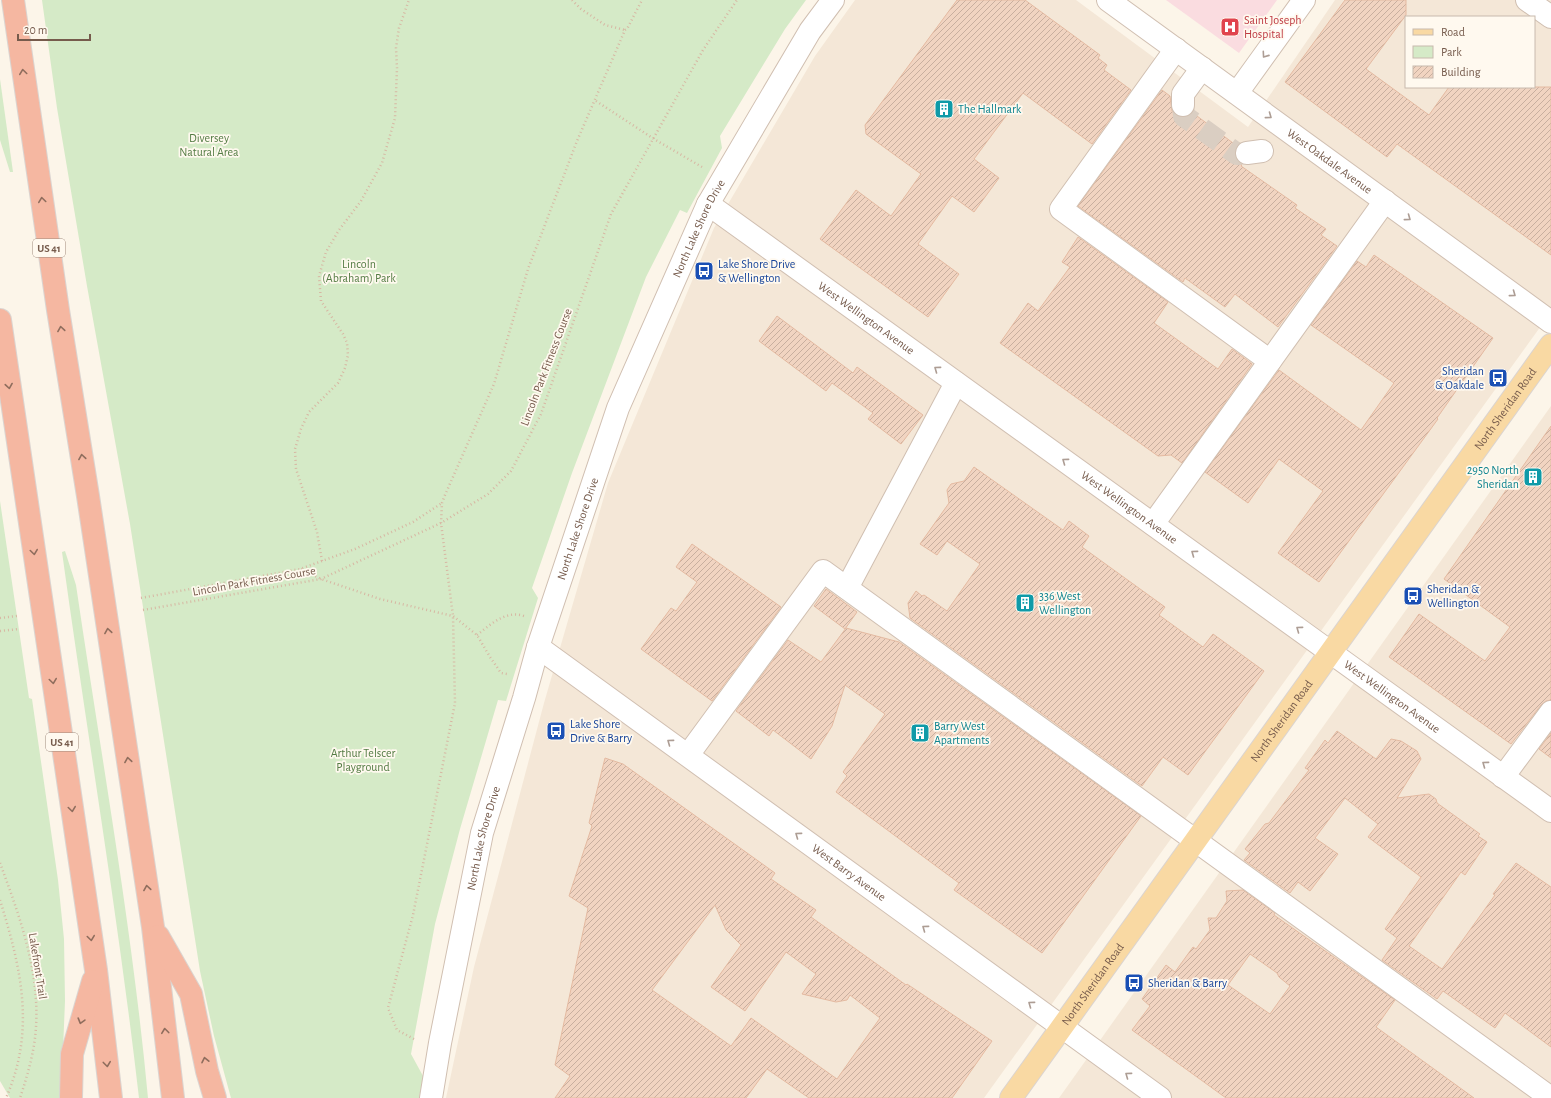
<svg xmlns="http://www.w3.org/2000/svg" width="1551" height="1098" font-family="'Alegreya Sans',sans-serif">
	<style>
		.residential { fill: #f4e7d7; fill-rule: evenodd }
		.medical { fill: #fadce0 }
		.green { fill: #d5eac7 }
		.building { fill: url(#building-hatch); stroke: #e4baa1; fill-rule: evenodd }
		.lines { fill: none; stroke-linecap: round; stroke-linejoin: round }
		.minor-tunnel { stroke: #dacec2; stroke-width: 22; stroke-dasharray: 22 11; stroke-linecap: butt }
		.minor-casing { stroke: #d0bfb1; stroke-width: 24 }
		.major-casing { stroke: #dbd4d0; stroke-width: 24 }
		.highway-casing { stroke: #dbd4d0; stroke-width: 24 }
		.path { stroke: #d7b7a3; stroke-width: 2.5; stroke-dasharray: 1 3; stroke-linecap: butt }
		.minor { stroke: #fff; stroke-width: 22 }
		.major { stroke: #f9d9a3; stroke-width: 22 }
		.highway { stroke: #f5b7a1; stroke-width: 22 }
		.oneway { stroke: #ad9d94 }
		.oneway2 { stroke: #8f6d5d }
		.labels { text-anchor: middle; stroke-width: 3.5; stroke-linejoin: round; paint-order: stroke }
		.shield { fill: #fff9ef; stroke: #9f8a7d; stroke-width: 1 }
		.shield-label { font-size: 11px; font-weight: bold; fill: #765b4c }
		.health-label { font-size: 12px; fill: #be3a42; stroke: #fff9ef; text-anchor: start }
		.culture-label { font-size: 12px; fill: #0d838f; stroke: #fff9ef; text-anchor: start }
		.park-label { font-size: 12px; fill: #547c44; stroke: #fff9ef }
		.street-label { font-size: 12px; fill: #765b4c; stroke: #fff9ef }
		.transit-label { font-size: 12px; fill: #164399; stroke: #fff9ef; text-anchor: start }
	</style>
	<defs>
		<pattern id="building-hatch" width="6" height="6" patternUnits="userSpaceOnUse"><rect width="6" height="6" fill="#f1d4c1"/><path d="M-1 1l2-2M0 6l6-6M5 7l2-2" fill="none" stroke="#c8af9f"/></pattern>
	</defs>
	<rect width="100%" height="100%" fill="#fcf5e9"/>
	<!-- residential -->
	<g class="residential">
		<path d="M855,0H1076L1248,127L1335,0H1551V312L984,1098H446L474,967L544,703L608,483L714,228L815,56ZM1406,17H1534V87H1406Z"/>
		<polygon points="1551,406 1551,1098 1059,1098"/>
	</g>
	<!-- medical -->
	<polygon class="medical" points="1166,0 1277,0 1239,53"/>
	<!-- green -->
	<g class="green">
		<polygon points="42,0 806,0 785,29 720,136 722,148 687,213 680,210 646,277 572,473 532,588 538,598 506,701 498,700 460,829 435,924 411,1054 423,1076 419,1098 231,1098 214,1036 200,971 130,524 87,286 57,108"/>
		<polygon points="0,79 13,172 10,172 0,140"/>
		<polygon points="0,501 29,698 32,699 58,880 64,939 65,1001 61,1098 10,1098 0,1081"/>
		<path d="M65,551L76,585C101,756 132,926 148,1098H139C118,915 87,734 62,552Z"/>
	</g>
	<!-- building -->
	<g class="building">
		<polygon points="957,0 1025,0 1100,55 1098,58 1107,65 1104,70 1131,90 1092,144 1023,93 974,159 999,178 974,212 952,196 918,244 959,274 928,317 820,239 856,190 891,216 921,174 866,134 865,125"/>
		<polygon points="1345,0 1406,0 1406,15 1366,69 1429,115 1449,87 1551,87 1551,255 1397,144 1387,157 1285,82"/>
		<polygon points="1162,90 1170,96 1172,111 1176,116 1183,117 1189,116 1193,113 1237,146 1235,149 1235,155 1237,161 1242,165 1241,166 1297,205 1295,208 1326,229 1321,235 1337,246 1278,327 1235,294 1225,307 1185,278 1183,282 1078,206"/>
		<polygon points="1078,237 1168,302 1154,323 1218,369 1232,349 1252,364 1182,463 1171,455 1158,456 1000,343 1028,303 1038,311 1070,267 1062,262"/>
		<polygon points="1374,255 1493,338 1437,418 1438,419 1319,582 1278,553 1323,491 1279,459 1248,503 1205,472 1279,370 1361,430 1394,383 1311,325 1357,261 1366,267"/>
		<polygon points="777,316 853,373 857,367 923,415 901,444 868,419 873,413 832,383 826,391 759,341"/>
		<polygon points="1551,426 1551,700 1546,701 1541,705 1511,744 1389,657 1419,614 1485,661 1510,627 1444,579"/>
		<polygon points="974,467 1063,530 1069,521 1089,536 1082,547 1165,607 1159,615 1203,647 1213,634 1264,671 1188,775 1163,757 1142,786 910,618 908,603 916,591 922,596 924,595 947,611 980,564 947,541 937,555 920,544 949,503 947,490 951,484 964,481"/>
		<polygon points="692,544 781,607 712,701 641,649 671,608 676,611 697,582 676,567"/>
		<polygon points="826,589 857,612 845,629 814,606"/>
		<polygon points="846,628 899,642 1141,816 1042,953 954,890 959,883 836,792 847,776 843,772 885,714 845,685 832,726 811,759 773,730 769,736 736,711 788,640 821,662"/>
		<polygon points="1337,731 1376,759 1391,739 1401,741 1417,751 1421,759 1397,798 1429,794 1436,799 1437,803 1480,834 1478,836 1487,842 1465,875 1461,872 1409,946 1442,969 1495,895 1493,894 1516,863 1551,887 1551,1047 1505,1013 1495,1028 1443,991 1437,999 1382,960 1397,938 1385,929 1421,877 1368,837 1378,824 1345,798 1315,838 1338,854 1310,891 1298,882 1290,893 1244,860 1250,853 1245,849 1265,824 1269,823 1309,770 1305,768 1325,740 1328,743"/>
		<polygon points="1551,733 1551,758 1539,749"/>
		<path d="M605,758L623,764L775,873L771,879L816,910L811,917L906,985L907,984L992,1041L952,1098H809L767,1069L746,1098H555L570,1076L555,1065L588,908L569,896L592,826L589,823ZM715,905L726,930L741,945L711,987L745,1011L786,952L816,974L802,994L836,1002L847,1000L850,995L880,1018L837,1079L751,1018L731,1046L652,990Z"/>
		<path d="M1243,890L1275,913L1274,915L1395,1000L1376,1027L1474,1098H1226L1132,1030L1150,1006L1142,999L1166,965L1175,972L1193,947L1196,949L1210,930L1208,918H1216L1227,901L1226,891ZM1250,954L1277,973L1279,977L1290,986L1270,1014L1228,985Z"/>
	</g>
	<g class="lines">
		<!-- minor-tunnel -->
		<polyline class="minor-tunnel" points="1183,105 1184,116 1237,154 1247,153"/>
		<defs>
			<g id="minor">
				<path id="s1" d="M1108,0L1551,322"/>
				<polyline points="1527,0 1551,17"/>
				<polyline points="1176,49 1061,209 1270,361"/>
				<polyline points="1237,93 1304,0"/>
				<polyline points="1183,105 1183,94 1202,68"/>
				<polyline points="1247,153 1262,151"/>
				<path id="s2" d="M708,204L1551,811"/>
				<polyline points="1153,524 1385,201"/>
				<polyline points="847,588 956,383"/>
				<path id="s3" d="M538,647L1160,1098"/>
				<polyline points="688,755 823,571 1551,1098"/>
				<polyline points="1503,777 1551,712"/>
				<path id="s4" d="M431,1098L440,1043L482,833L524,698L538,647L618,408L708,204L810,31L833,0"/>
			</g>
			<g id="major">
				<path id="s5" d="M1011,1098L1551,345"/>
			</g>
			<g id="highway">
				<polyline points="13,0 58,310 88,496 153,927 173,1098"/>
				<polyline points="0,320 96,970 111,1098"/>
				<polyline points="158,936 191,994 207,1071 215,1098"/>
				<polyline points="71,1098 72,1054 93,981"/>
			</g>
		</defs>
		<!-- minor casing -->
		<use href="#minor" class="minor-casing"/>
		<!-- major casing -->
		<use href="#major" class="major-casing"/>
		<!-- highway casing -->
		<use href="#highway" class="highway-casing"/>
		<!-- path -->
		<g class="path">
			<polyline points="572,0 581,9 605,25 625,30"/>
			<polyline points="596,101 654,139 702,167"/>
			<polyline points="322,561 317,532 296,469 295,449 301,429 309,412 338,383 345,368 348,355 347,343 343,334 321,301 319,276 326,252 339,230 361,201 382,163 395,118 397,68 396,48 399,28 409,0"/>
			<polyline points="301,569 321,579 380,599 453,616 477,635 490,657 501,673 507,674"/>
			<polyline points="141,598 300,569 355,549 413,522 442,503"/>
			<polyline points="143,610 321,579 441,523 488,494 511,471 541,414 611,214 703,50 737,0"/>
			<polyline points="0,618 17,616"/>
			<polyline points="0,631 19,629"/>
			<path d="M477,635C491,624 506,610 524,616"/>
			<path d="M0,863C21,920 44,982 34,1045C31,1063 26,1080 20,1098"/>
			<path d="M0,900C21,968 36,1030 6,1098"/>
			<polyline points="414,1039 397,1030 388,1008 413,915 455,703 453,616 441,523 442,503 445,495 494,384 528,269 577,141 625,30 627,29 642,0"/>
		</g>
		<!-- minor -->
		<use href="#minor" class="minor"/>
		<!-- major -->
		<use href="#major" class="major"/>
		<!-- highway -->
		<use href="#highway" class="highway"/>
	</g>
	<!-- one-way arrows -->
	<defs><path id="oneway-chevron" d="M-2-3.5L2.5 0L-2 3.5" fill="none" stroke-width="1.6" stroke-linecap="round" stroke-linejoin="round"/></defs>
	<g class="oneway">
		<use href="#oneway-chevron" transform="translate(1265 55) rotate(125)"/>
		<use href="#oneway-chevron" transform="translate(1269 116) rotate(36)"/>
		<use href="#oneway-chevron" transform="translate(1408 218) rotate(36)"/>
		<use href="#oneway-chevron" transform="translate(1513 294) rotate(36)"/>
		<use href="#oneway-chevron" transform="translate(937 369) rotate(-144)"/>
		<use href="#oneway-chevron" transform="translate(1065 461) rotate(-144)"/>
		<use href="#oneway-chevron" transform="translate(1194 553) rotate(-144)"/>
		<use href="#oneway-chevron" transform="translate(1299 629) rotate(-144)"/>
		<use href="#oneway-chevron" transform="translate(670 742) rotate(-144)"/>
		<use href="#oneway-chevron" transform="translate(1485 764) rotate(-144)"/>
		<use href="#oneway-chevron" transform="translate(798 835) rotate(-144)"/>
		<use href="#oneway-chevron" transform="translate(925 928) rotate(-144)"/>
		<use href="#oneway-chevron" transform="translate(1031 1004) rotate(-144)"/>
		<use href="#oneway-chevron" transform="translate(1128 1075) rotate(-144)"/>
	</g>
	<g class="oneway2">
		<use href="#oneway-chevron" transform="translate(23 72) rotate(-98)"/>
		<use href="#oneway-chevron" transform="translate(42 200) rotate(-98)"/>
		<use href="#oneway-chevron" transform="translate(61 329) rotate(-99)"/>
		<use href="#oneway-chevron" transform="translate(9 386) rotate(81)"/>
		<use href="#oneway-chevron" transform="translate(82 457) rotate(-99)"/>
		<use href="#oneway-chevron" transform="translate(34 552) rotate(82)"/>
		<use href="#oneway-chevron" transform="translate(108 631) rotate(-99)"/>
		<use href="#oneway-chevron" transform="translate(53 681) rotate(82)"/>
		<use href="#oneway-chevron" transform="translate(128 760) rotate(-99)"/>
		<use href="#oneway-chevron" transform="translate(72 809) rotate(82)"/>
		<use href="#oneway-chevron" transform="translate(147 888) rotate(-99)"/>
		<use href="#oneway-chevron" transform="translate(91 938) rotate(82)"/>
		<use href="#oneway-chevron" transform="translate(81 1021) rotate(106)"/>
		<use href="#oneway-chevron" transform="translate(165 1031) rotate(-97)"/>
		<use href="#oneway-chevron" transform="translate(205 1060) rotate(-102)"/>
		<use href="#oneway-chevron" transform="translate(107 1064) rotate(83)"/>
	</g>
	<!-- icons -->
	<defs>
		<symbol id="hospital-square" viewBox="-11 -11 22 22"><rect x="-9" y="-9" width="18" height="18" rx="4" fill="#e0444e" stroke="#fff9ef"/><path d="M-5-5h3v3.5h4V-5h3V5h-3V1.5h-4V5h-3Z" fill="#fff"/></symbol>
		<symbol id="building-square" viewBox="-11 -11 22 22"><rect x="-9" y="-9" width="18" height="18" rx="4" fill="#0f9aa8" stroke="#fff9ef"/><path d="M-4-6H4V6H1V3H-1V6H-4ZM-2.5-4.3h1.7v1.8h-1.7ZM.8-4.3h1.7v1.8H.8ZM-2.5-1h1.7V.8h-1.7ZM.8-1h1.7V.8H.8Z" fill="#fff"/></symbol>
		<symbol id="bus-square" viewBox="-11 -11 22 22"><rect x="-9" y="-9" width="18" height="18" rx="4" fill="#1a4fb4" stroke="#fff9ef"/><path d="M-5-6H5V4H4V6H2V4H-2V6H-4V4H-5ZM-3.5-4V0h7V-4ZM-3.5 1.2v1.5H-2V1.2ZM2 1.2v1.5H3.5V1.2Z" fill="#fff"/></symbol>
	</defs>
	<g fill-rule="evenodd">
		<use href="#hospital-square" x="1219" y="16" width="22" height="22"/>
		<use href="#building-square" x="933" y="98" width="22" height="22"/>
		<use href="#bus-square" x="693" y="260" width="22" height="22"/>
		<use href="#bus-square" x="1487" y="367" width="22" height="22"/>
		<use href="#building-square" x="1522" y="466" width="22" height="22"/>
		<use href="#bus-square" x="1402" y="585" width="22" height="22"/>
		<use href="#building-square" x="1014" y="592" width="22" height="22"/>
		<use href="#bus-square" x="545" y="720" width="22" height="22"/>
		<use href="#building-square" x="909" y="722" width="22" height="22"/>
		<use href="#bus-square" x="1123" y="972" width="22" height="22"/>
	</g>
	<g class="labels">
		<!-- shield labels -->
		<g class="shield">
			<rect x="33" y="239" width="32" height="18" rx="3"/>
			<rect x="46" y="733" width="32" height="18" rx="3"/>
		</g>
		<g class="shield-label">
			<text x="49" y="252">US 41</text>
			<text x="62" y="746">US 41</text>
		</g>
		<!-- health labels -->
		<g class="health-label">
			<text x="1244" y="24">Saint Joseph<tspan x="1244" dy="14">Hospital</tspan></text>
		</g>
		<!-- culture labels -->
		<g class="culture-label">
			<text x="958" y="113">The Hallmark</text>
			<text x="1519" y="474" text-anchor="end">2950 North<tspan x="1519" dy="14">Sheridan</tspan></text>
			<text x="1039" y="600">336 West<tspan x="1039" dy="14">Wellington</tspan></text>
			<text x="934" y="730">Barry West<tspan x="934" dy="14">Apartments</tspan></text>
		</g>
		<!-- park labels -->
		<g class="park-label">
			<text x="209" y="142">Diversey<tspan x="209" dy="14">Natural Area</tspan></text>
			<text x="359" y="268">Lincoln<tspan x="359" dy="14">(Abraham) Park</tspan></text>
			<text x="363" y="757">Arthur Telscer<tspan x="363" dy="14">Playground</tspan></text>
		</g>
		<!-- street labels -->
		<g class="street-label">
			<text dy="4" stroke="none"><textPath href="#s1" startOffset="274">West Oakdale Avenue</textPath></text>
			<text dy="4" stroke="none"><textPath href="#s4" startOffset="913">North Lake Shore Drive</textPath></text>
			<text dy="4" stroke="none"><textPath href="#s2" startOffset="195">West Wellington Avenue</textPath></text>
			<text transform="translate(546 367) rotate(-69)" y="4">Lincoln Park Fitness Course</text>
			<text dy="4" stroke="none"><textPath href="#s5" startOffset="848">North Sheridan Road</textPath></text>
			<text dy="4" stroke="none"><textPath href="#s2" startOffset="519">West Wellington Avenue</textPath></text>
			<text dy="4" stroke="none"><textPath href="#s4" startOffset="589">North Lake Shore Drive</textPath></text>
			<text transform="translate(254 581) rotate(-10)" y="4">Lincoln Park Fitness Course</text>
			<text dy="4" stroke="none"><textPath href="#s2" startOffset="843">West Wellington Avenue</textPath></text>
			<text dy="4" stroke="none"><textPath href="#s5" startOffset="464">North Sheridan Road</textPath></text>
			<text dy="4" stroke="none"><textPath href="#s4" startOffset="265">North Lake Shore Drive</textPath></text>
			<text dy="4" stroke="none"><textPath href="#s3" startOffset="384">West Barry Avenue</textPath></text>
			<text transform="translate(38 966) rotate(81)" y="4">Lakefront Trail</text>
			<text dy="4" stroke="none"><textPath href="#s5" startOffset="140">North Sheridan Road</textPath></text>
		</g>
		<!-- transit labels -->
		<g class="transit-label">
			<text x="718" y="268">Lake Shore Drive<tspan x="718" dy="14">&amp; Wellington</tspan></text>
			<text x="1484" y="375" text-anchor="end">Sheridan<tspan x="1484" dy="14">&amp; Oakdale</tspan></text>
			<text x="1427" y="593">Sheridan &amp;<tspan x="1427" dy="14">Wellington</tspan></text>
			<text x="570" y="728">Lake Shore<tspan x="570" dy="14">Drive &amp; Barry</tspan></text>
			<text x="1148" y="987">Sheridan &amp; Barry</text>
		</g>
	</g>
	<!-- legend -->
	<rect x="1405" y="16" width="130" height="72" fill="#fff9ef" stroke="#c8baae"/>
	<rect x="1413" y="29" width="20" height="6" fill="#f9d9a3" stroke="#c8baae"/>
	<text x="1441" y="36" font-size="12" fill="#765b4c">Road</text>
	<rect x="1413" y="46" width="20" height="12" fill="#d5eac7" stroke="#c8baae"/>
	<text x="1441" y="56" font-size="12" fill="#765b4c">Park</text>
	<rect x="1413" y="66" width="20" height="12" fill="url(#building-hatch)" stroke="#c8baae"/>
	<text x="1441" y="76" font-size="12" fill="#765b4c">Building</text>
	<!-- scale -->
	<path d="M18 34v6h72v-6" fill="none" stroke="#765b4c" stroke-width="2"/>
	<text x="24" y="34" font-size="12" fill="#765b4c" stroke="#fff9ef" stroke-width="3" paint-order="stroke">20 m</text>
</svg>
